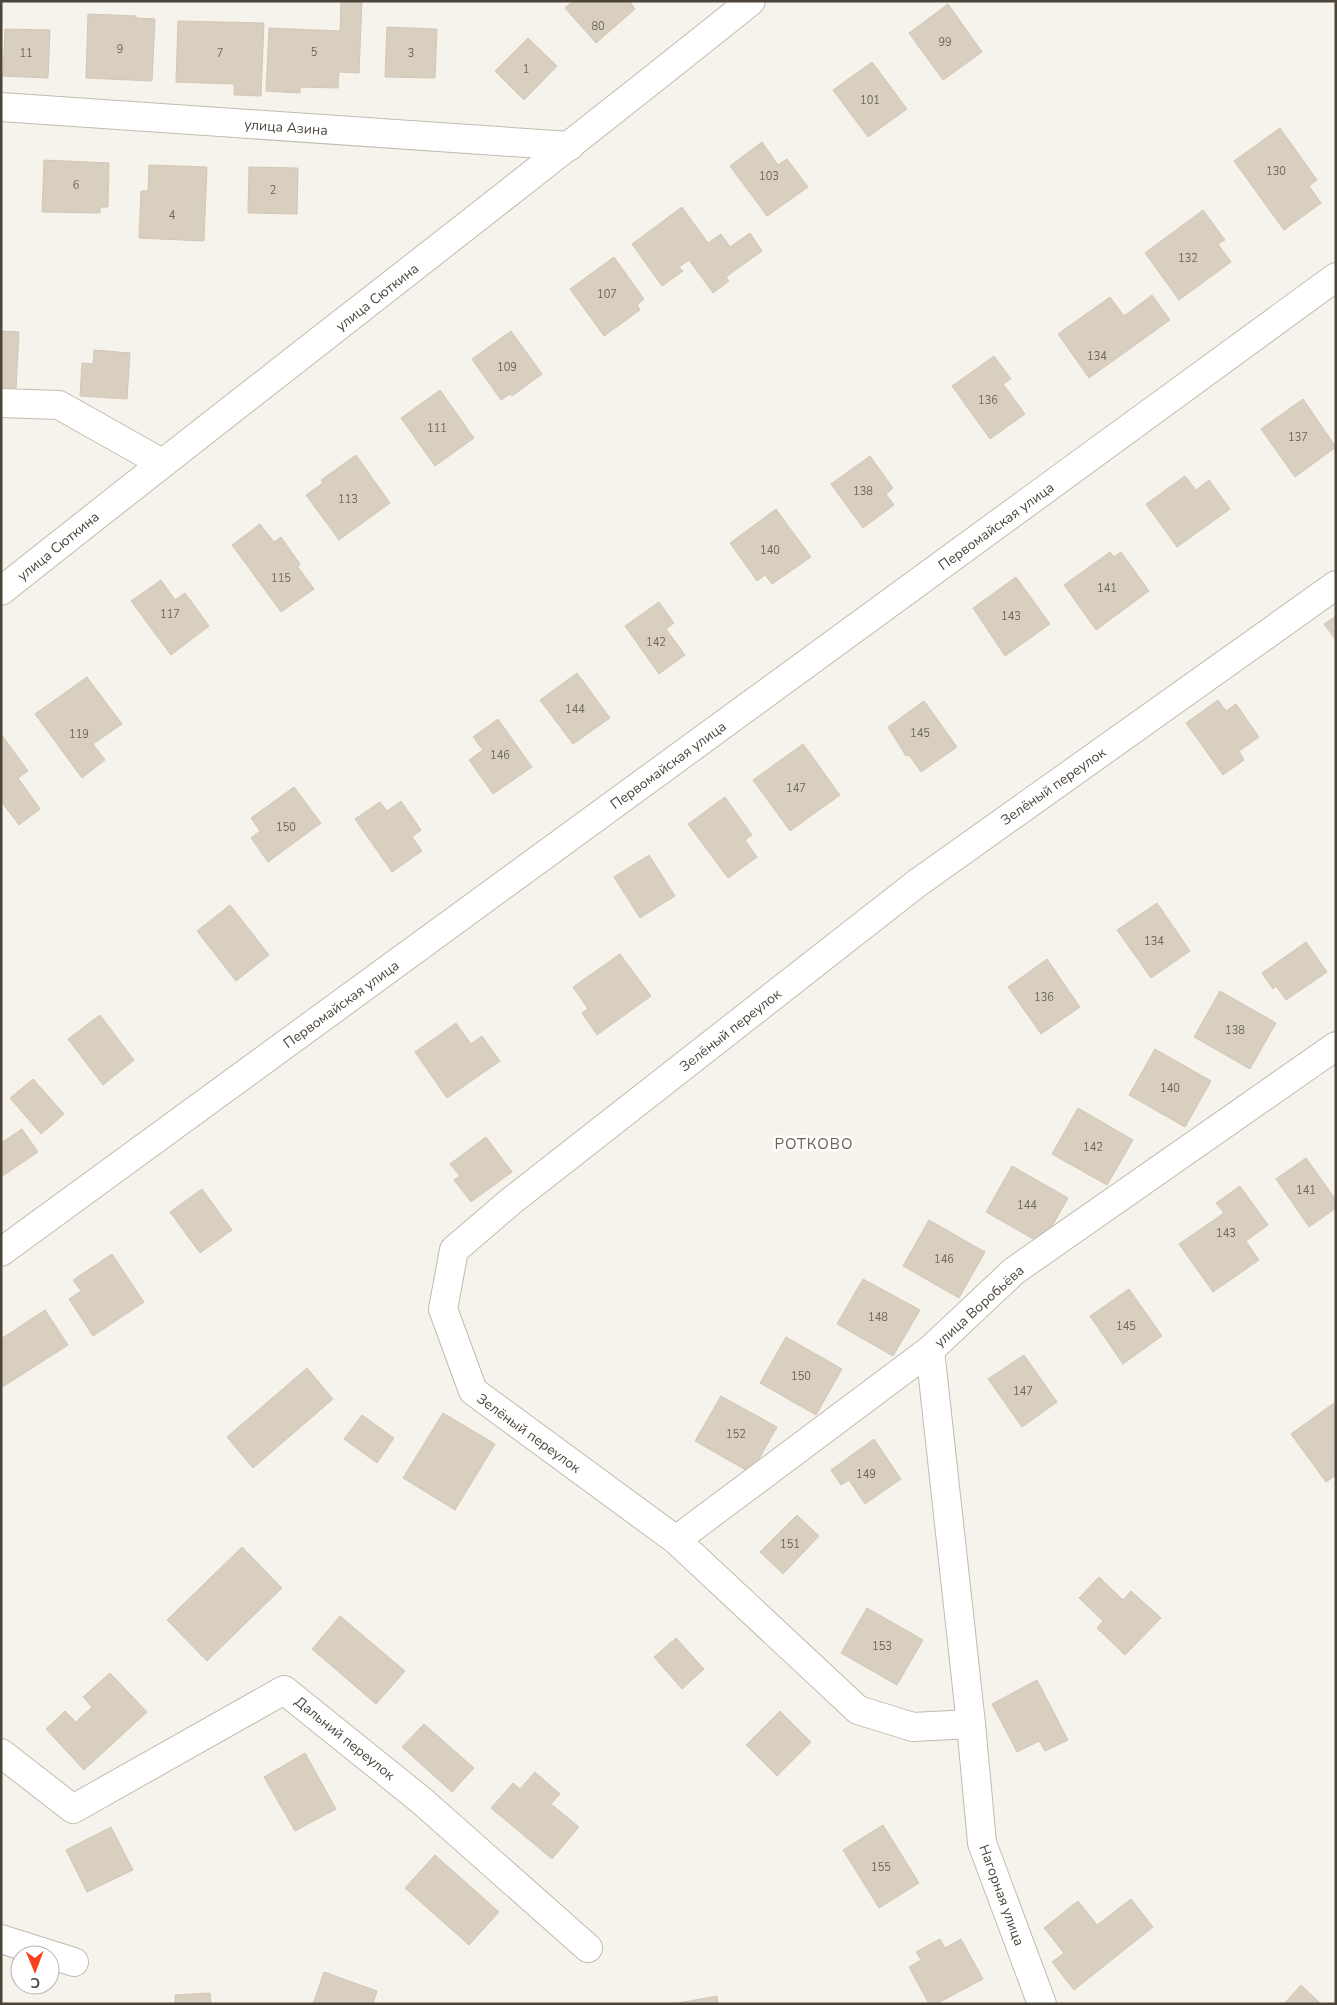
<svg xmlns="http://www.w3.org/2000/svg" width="1337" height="2005" font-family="'Nunito Sans',sans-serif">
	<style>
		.building { fill: #d8cfc1; stroke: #d3c7b4 }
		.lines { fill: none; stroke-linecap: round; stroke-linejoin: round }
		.minor-casing { stroke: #c2bbae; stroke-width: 30 }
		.minor { stroke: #fff; stroke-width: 28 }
		.labels { text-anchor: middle; stroke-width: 5; stroke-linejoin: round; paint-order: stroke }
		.number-label { font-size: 11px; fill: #6e675b }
		.street-label { font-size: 14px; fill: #4b4439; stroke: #fff }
		.neighbourhood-label { font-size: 15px; letter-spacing: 1px; fill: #6e6250; stroke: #fff }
	</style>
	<rect width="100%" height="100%" fill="#f6f3ec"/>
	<!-- building -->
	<g class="building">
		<polygon points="341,1 362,1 359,73 339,72 338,88 300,87 300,93 266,91 269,28 340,31"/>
		<polygon points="573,1 629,1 635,9 596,43 565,8"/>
		<polygon points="948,4 982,52 943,80 909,33"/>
		<polygon points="88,14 136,16 136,18 155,19 152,81 86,78"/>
		<polygon points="178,21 264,23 261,96 234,95 234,84 176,82"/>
		<polygon points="387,27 437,29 435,78 385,77"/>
		<polygon points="5,29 50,30 48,78 3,76"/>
		<polygon points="528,38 557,66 524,100 495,71"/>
		<polygon points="872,62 907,109 868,137 833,90"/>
		<polygon points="1280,128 1317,180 1309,186 1321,203 1284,230 1234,161"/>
		<polygon points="762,142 778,165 787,159 808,187 767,216 730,166"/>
		<polygon points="44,160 109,163 108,207 100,207 100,213 42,212"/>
		<polygon points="149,165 207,167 204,241 139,238 141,191 148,191"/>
		<polygon points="249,167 298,168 297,214 248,213"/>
		<polygon points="682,207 708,243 721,234 730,247 750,233 762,251 726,277 729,281 713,293 689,260 679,267 683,271 662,286 632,244"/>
		<polygon points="1203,210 1225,240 1218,244 1231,262 1179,300 1145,253"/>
		<polygon points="614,257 644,299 637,305 640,310 604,336 570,289"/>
		<polygon points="1152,295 1170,320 1089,378 1058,334 1110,297 1124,316"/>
		<polygon points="1,331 19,332 16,388 1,387"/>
		<polygon points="511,331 542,374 512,396 510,394 501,400 472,359"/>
		<polygon points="94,350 130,353 127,399 80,396 82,363 93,364"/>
		<polygon points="994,356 1011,379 1003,384 1025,414 990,439 952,386"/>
		<polygon points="440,390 474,438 435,466 401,418"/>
		<polygon points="1303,399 1336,447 1295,477 1261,429"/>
		<polygon points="356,455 390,503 339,540 306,495 323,483 321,480"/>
		<polygon points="870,456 893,488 886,494 894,505 863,528 831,484"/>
		<polygon points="1185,476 1196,490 1209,480 1230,509 1177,547 1146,504"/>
		<polygon points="776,509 811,557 772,584 765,575 757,581 730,543"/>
		<polygon points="260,524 274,542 281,537 300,564 298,567 314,589 281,612 232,545"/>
		<polygon points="1110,552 1114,557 1121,552 1149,591 1096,630 1064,585"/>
		<polygon points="1016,577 1050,624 1005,656 973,608"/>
		<polygon points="161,580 175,600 185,593 209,626 171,655 131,601"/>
		<polygon points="659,602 674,623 666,629 685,655 659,674 625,626"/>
		<polygon points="1336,616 1336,640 1324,624"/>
		<polygon points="577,673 610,718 573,744 540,700"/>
		<polygon points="87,677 122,724 93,744 105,760 82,778 35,714"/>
		<polygon points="1218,700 1226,711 1236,704 1259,737 1239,751 1244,760 1223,775 1186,723"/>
		<polygon points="924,701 957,747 921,772 909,755 906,756 888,727"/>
		<polygon points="498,719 532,767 493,794 469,760 483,750 473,737"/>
		<polygon points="1,734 28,771 18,778 40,809 19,825 1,801"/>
		<polygon points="803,744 840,795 790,831 753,780"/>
		<polygon points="294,787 321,823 268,862 251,838 260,831 251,818"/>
		<polygon points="725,797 752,835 745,840 757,857 728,878 688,824"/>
		<polygon points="401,801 421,830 412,837 422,851 392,872 355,819 380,802 387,811"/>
		<polygon points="649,855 675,896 640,918 614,877"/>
		<polygon points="1157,903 1190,951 1151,978 1117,930"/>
		<polygon points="230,905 269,955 236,981 197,931"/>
		<polygon points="1306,942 1327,972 1286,1000 1276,986 1273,989 1262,973"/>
		<polygon points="620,954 651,996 597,1035 582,1013 588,1009 573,987"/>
		<polygon points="1047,959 1080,1007 1041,1034 1008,987"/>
		<polygon points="1220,991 1276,1023 1250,1069 1194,1037"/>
		<polygon points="100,1015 134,1060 103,1085 68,1039"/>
		<polygon points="456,1023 471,1044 482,1036 500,1061 447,1098 415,1052"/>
		<polygon points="1155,1049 1211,1081 1185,1127 1129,1095"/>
		<polygon points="33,1079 64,1114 41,1134 10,1098"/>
		<polygon points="1078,1108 1133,1140 1107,1185 1052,1154"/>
		<polygon points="22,1129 38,1152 1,1177 1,1143"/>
		<polygon points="486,1137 512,1172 471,1202 454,1180 460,1176 450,1164"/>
		<polygon points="1306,1158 1336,1200 1336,1208 1309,1227 1276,1179"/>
		<polygon points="1012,1166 1068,1198 1042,1244 986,1212"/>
		<polygon points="1240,1186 1268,1225 1246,1241 1259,1260 1213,1292 1179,1244 1224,1213 1216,1203"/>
		<polygon points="202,1189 232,1230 200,1253 170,1212"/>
		<polygon points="929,1220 985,1252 959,1298 903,1266"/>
		<polygon points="112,1254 144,1302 93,1336 69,1299 81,1291 73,1280"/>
		<polygon points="863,1279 920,1310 893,1356 837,1324"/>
		<polygon points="1129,1289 1162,1336 1123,1364 1090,1316"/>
		<polygon points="45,1310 68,1345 1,1388 1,1339"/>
		<polygon points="786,1337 842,1369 816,1415 760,1383"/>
		<polygon points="1024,1355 1057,1402 1022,1427 988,1379"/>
		<polygon points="307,1368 333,1399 253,1468 227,1437"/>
		<polygon points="721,1396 777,1427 751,1473 695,1441"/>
		<polygon points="1334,1403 1336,1475 1326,1482 1291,1434"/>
		<polygon points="443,1413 495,1444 455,1510 403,1478"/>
		<polygon points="362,1415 394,1438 377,1463 344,1439"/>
		<polygon points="874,1439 901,1479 865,1504 849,1480 841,1485 831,1470"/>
		<polygon points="797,1515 819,1536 783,1574 760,1552"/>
		<polygon points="242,1547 282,1588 207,1661 167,1620"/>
		<polygon points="1099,1577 1123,1600 1131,1591 1161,1618 1125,1655 1097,1628 1103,1621 1079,1598"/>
		<polygon points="867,1608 923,1640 897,1685 841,1653"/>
		<polygon points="340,1616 405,1671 376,1704 312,1649"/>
		<polygon points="676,1638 704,1669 682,1689 654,1657"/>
		<polygon points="110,1673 147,1712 84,1770 46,1729 65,1711 76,1722 92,1707 83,1697"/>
		<polygon points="1037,1680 1068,1740 1045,1751 1039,1741 1017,1752 992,1704"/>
		<polygon points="780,1711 811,1742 777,1776 746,1745"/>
		<polygon points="424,1724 474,1768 452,1792 402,1747"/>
		<polygon points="305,1753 336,1809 295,1831 264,1777"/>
		<polygon points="535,1772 560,1794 551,1804 579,1827 552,1859 491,1808 513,1783 520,1789"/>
		<polygon points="883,1825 919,1883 879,1908 843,1850"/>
		<polygon points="111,1827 133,1870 87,1892 66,1850"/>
		<polygon points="435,1855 499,1912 469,1945 405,1888"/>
		<polygon points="1131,1899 1153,1927 1074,1990 1052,1962 1064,1953 1044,1928 1078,1901 1097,1925"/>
		<polygon points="940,1939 945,1948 961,1939 983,1979 936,2004 929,2004 909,1967 921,1960 916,1952"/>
		<polygon points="324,1972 377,1991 373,2004 313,2004"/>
		<polygon points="1301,1985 1321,2004 1284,2004"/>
		<polygon points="210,1993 211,2004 175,2004 175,1995"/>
		<polygon points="717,1996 718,2004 673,2004"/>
	</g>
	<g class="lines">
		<defs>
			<g id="minor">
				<polyline points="1,107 570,146"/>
				<polyline points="1,403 59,405 162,463"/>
				<path d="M1,591C250,393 503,200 751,1"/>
				<polyline points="1,1252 1336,277"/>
				<polyline points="676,1540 930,1350"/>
				<polyline points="971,1724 913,1727 858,1710 676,1540 473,1391 443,1309 454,1250 510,1202 916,884 1336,585"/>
				<polyline points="1,1753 73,1809 284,1690 422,1801 588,1948"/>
				<polyline points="1,1939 74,1962"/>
				<polyline points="1042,2004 982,1843 971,1724 930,1350 1014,1271 1336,1046"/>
			</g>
		</defs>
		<!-- minor casing -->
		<use href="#minor" class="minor-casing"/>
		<!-- minor -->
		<use href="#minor" class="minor"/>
	</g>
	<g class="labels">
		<!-- number labels -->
		<g class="number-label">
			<text x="598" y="30">80</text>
			<text x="945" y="46">99</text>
			<text x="120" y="53">9</text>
			<text x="314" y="56">5</text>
			<text x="26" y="57">11</text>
			<text x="220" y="57">7</text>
			<text x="411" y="57">3</text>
			<text x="526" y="73">1</text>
			<text x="870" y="104">101</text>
			<text x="1276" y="175">130</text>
			<text x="769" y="180">103</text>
			<text x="76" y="189">6</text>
			<text x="273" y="194">2</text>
			<text x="172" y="219">4</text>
			<text x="1188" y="262">132</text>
			<text x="607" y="298">107</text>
			<text x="1097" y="360">134</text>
			<text x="507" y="371">109</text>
			<text x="988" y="404">136</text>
			<text x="437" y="432">111</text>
			<text x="1298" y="441">137</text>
			<text x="863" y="495">138</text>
			<text x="348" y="503">113</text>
			<text x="770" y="554">140</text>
			<text x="281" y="582">115</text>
			<text x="1107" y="592">141</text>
			<text x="170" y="618">117</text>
			<text x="1011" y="620">143</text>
			<text x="656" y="646">142</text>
			<text x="575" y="713">144</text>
			<text x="920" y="737">145</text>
			<text x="79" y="738">119</text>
			<text x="500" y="759">146</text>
			<text x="796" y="792">147</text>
			<text x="286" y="831">150</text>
			<text x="1154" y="945">134</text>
			<text x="1044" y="1001">136</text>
			<text x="1235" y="1034">138</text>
			<text x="1170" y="1092">140</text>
			<text x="1093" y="1151">142</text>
			<text x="1306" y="1194">141</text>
			<text x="1027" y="1209">144</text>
			<text x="1226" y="1237">143</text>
			<text x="944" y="1263">146</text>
			<text x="878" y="1321">148</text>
			<text x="1126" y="1330">145</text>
			<text x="801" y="1380">150</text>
			<text x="1023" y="1395">147</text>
			<text x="736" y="1438">152</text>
			<text x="866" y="1478">149</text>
			<text x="790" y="1548">151</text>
			<text x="882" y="1650">153</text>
			<text x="881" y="1871">155</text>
		</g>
		<!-- street labels -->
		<g class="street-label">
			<text transform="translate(286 127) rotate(4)" y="5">улица Азина</text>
			<text transform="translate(377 297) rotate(-38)" y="5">улица Сюткина</text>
			<text transform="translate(996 526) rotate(-36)" y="5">Первомайская улица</text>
			<text transform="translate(58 546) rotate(-39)" y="5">улица Сюткина</text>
			<text transform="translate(668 765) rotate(-36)" y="5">Первомайская улица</text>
			<text transform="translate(1053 786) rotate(-35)" y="5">Зелёный переулок</text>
			<text transform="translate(341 1004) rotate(-36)" y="5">Первомайская улица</text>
			<text transform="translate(730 1030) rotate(-38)" y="5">Зелёный переулок</text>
			<text transform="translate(979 1306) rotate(-42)" y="5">улица Воробьёва</text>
			<text transform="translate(529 1433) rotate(36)" y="5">Зелёный переулок</text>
			<text transform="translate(345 1738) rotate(39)" y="5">Дальний переулок</text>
			<text transform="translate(1002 1895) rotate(70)" y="5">Нагорная улица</text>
		</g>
		<!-- neighbourhood labels -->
		<g class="neighbourhood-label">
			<text x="814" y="1149">РОТКОВО</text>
		</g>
	</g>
	<!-- border -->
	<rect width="1337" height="2005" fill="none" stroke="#4b4439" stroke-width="5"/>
	<!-- north arrow -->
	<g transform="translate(35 1970) rotate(179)"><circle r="24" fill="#ffffff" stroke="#b7b4b0"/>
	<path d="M0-4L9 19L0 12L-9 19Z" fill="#fc3f1d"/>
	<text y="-8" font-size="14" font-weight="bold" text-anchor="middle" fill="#4b4439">С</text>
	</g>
</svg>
